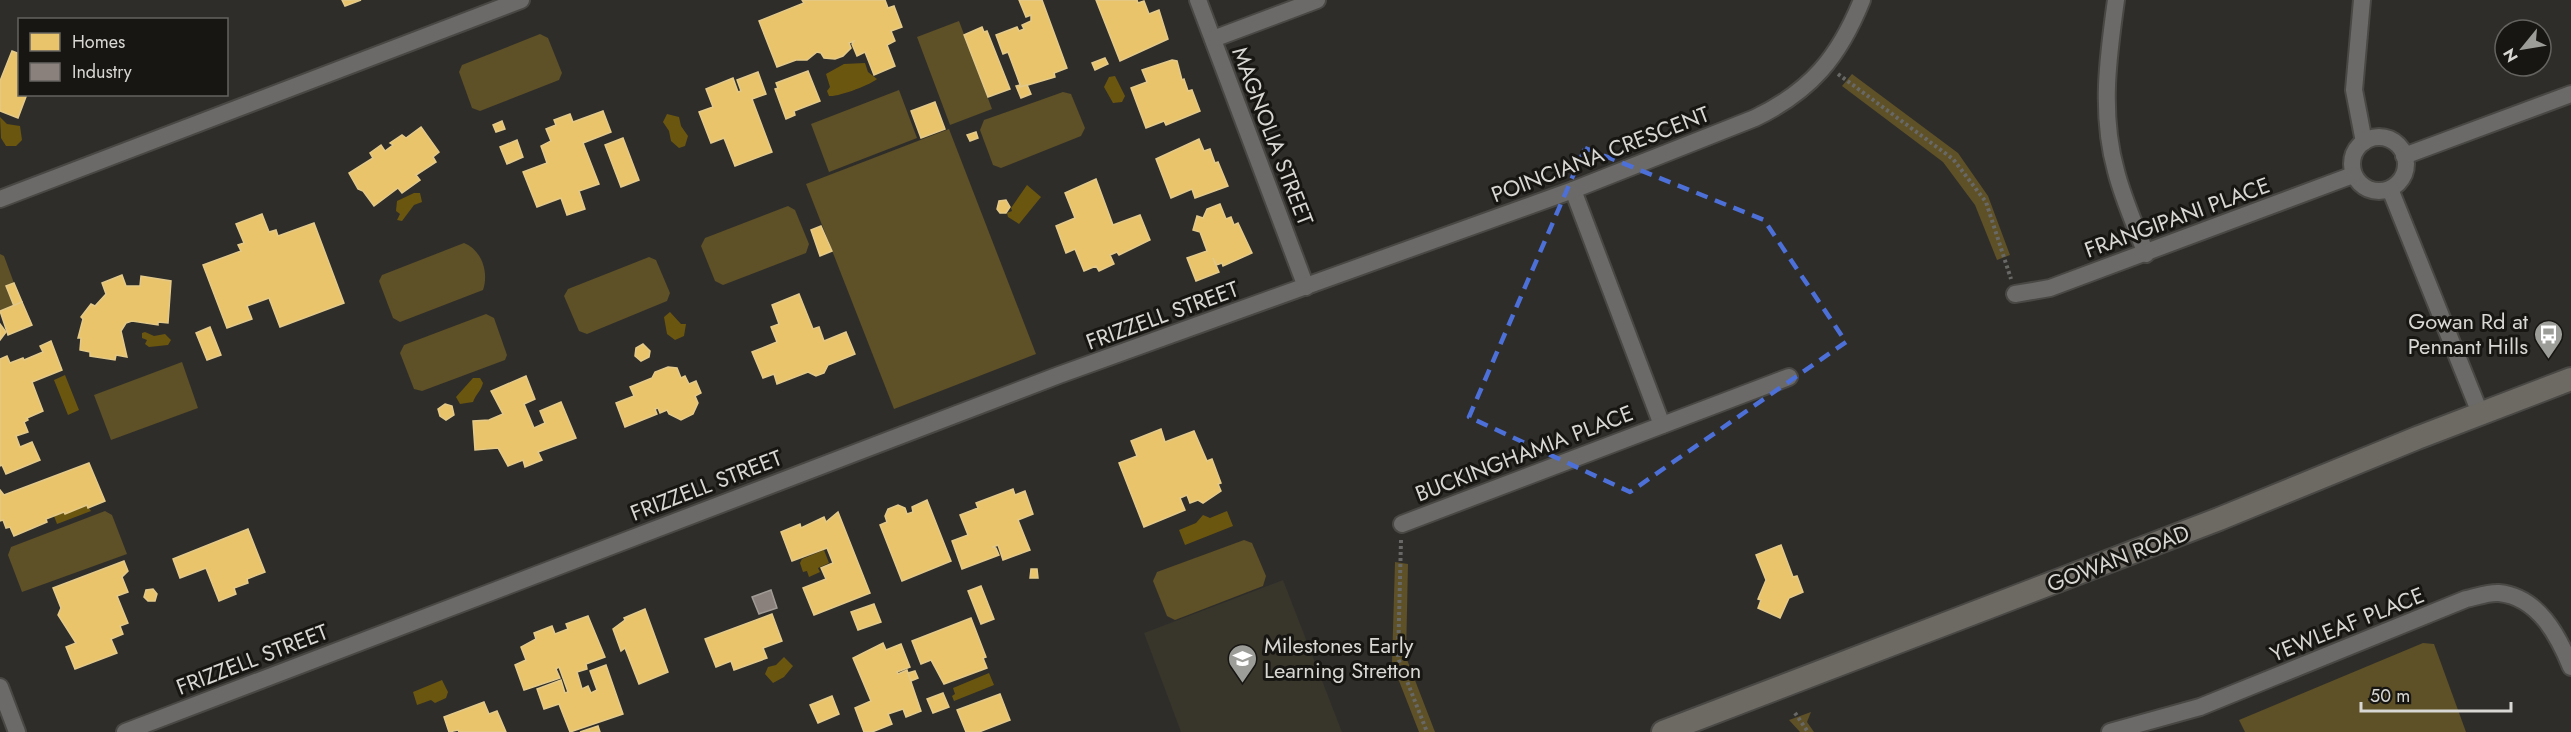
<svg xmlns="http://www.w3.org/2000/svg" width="2571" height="732" font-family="Jost,sans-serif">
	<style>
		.built { fill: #38352a }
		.green { fill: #5e5027 }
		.water { fill: #6b560f }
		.homes { fill: #e9c46a; stroke: #e4ca8a; stroke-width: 1.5 }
		.industry { fill: #8a817c; stroke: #a19b96; stroke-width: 1.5 }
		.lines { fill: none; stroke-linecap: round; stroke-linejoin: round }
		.minor-casing { stroke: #494845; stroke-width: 20 }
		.secondary-casing { stroke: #494845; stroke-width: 26 }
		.path { stroke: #686866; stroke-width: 4; stroke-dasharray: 3 3; stroke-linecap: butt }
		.minor { stroke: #6b6a68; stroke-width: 16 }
		.secondary { stroke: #6d6a64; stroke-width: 22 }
		.marked { fill: none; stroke: #4c70d7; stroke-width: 4.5; stroke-dasharray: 12 8; stroke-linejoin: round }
		.labels { text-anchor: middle; stroke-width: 6; stroke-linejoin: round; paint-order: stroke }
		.street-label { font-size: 22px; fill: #d8d7d3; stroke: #171613 }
		.poi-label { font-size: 22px; fill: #d8d7d3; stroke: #171613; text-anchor: end }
	</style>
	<rect width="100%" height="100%" fill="#2e2d2a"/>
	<!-- built -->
	<polygon class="built" points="1283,580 1342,732 1181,732 1144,633"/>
	<!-- green -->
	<g class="green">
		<polygon points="959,21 992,109 950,125 917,37"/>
		<polygon points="540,34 548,38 562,73 559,80 480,111 472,108 459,72 462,65"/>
		<polygon points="1852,74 1958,153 1988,196 2010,255 1997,260 1975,205 1943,162 1842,86"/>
		<polygon points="899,90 917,138 829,172 811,124"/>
		<polygon points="1063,92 1071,94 1085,128 1081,136 1001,168 993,165 980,130 984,120"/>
		<polygon points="949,129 1036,354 894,409 806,184"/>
		<polygon points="788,206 795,210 809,244 806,253 723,285 715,281 701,246 705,238"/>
		<path d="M464,243C482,250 489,273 483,290L400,322L393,318L379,281L382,275Z"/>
		<polygon points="0,254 4,256 14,283 6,286 14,306 0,311"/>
		<polygon points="649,257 656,260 670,293 667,301 587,334 579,331 564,296 568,289"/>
		<polygon points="486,314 494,318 507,355 505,360 422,391 414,389 400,353 404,345"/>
		<polygon points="182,362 198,408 111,440 94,395"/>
		<polygon points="105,511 112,515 127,554 22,592 8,555 11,547"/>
		<polygon points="1244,540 1252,543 1266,576 1263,586 1175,620 1167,616 1153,581 1157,572"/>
		<polygon points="1395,562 1408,564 1406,657 1435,732 1419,732 1392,663"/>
		<polygon points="2423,643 2434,644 2466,732 2245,732 2239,720"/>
		<polygon points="1811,712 1807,722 1814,732 1800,732 1789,720"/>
	</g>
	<!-- water -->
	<g class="water">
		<path d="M865,63L868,72L877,79C872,84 839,97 829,96L827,91L830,87L826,74L844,64Z"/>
		<polygon points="1115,76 1125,96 1122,102 1113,103 1104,87 1109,77"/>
		<polygon points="667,114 679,117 681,126 688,136 685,146 679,148 671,141 669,131 663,122"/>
		<polygon points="0,117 7,124 20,126 22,140 16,146 6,146 1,138"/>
		<polygon points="1027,185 1041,197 1019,224 1008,217 1007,213 1012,211 1011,208"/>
		<polygon points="414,193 420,193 422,202 414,205 402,221 397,220 400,214 396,211 397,201"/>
		<polygon points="670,312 681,324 686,324 684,336 675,340 667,334 664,317"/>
		<polygon points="145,332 154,336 165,334 171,340 168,345 149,347 145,344 147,340 142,338 142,333"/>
		<polygon points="65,375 79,410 68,415 54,380"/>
		<path d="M473,378H480L483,383C481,391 476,394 473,402L460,404L456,397Z"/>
		<polygon points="87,505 91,511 57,524 54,516"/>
		<polygon points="1227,511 1233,526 1185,545 1179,530 1196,523 1203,515 1210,518"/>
		<polygon points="824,550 829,563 818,568 820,572 809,577 807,571 803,572 800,563 802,559"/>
		<polygon points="784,657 793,666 784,677 773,683 765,674 768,667 776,665"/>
		<polygon points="989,673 994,685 954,701 952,696 955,694 953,688"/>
		<polygon points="442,680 448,692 446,698 435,703 431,700 417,705 413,692"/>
	</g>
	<!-- homes -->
	<g class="homes">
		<polygon points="342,0 361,0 345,6"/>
		<polygon points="802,0 885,0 888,8 894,6 902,27 891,31 895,41 887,45 895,66 874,75 865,52 857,56 852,44 854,41 849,43 851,48 843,56 835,59 824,58 821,53 817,52 807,60 796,60 777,67 759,21 804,3"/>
		<polygon points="1019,0 1042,0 1067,68 1054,73 1055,77 1021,87 1008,52 1003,54 996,35 1017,27 1019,31 1024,29 1022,25 1031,21 1031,15 1026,17"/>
		<polygon points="1096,0 1137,0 1138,3 1144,1 1149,14 1159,10 1168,39 1120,61"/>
		<polygon points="982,27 984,32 987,31 1010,89 988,97 964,35"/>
		<polygon points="12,51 20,54 20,94 27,94 18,118 0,111 0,81"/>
		<polygon points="1105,58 1108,64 1095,70 1092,63"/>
		<polygon points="1172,60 1177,61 1182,80 1184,79 1188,91 1192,90 1200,111 1166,125 1164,121 1146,128 1131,88 1147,82 1142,70"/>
		<polygon points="808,71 820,101 794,111 795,115 786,119 775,89 778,88 776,83"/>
		<polygon points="758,72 766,94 752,99 772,152 735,166 724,138 711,143 699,112 713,107 706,89 733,78 738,92 741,91 737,80"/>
		<polygon points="1020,85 1020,87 1027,85 1031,94 1021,98 1016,86"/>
		<polygon points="935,102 945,129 921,138 911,111"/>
		<polygon points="603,111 611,132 583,143 599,184 579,191 585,209 567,215 561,198 537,207 523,172 547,163 541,146 551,141 546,129 556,125 554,120 570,114 573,122"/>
		<polygon points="502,121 505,129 496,132 493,125"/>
		<polygon points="421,127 439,152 433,157 436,162 416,175 420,180 402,193 398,188 374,206 363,191 358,189 349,173 373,158 370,153 381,145 385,151 393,145 390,143 402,135 406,138"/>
		<polygon points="976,132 978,138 970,141 967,135"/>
		<polygon points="623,138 639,180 621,187 605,145"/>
		<polygon points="1199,139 1204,151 1210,149 1215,163 1218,162 1228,186 1195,198 1192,189 1171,198 1156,159"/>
		<polygon points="517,140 523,157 507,164 500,147"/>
		<polygon points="1096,179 1113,225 1140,215 1150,240 1119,255 1117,252 1110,255 1114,264 1099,271 1096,266 1084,271 1075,249 1066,253 1056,226 1075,218 1065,193"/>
		<polygon points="1006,200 1010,207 1006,213 1000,213 997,209 999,201"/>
		<polygon points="1220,204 1226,219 1231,217 1234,225 1238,223 1252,253 1223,266 1222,263 1216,265 1213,258 1219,272 1196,281 1187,258 1207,251 1200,232 1193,230 1197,216 1203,218 1207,209"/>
		<polygon points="262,214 269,232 276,230 278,236 314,223 344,303 280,327 269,298 247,306 252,319 227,328 203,265 241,251 238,245 244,243 236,224"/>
		<polygon points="821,226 832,251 820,256 811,230"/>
		<polygon points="122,275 126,286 140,286 141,276 171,281 168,323 158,322 158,325 132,321 126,323 121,331 127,357 116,355 115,360 90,356 90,352 80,350 81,338 78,338 83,319 81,317 91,304 95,306 106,294 102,283"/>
		<polygon points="14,283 22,302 14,306 6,286"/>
		<polygon points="799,294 813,329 819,327 824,341 846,332 855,354 828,365 824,373 816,376 808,372 777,384 774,374 763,378 752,352 777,342 771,327 779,324 772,305"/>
		<polygon points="22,302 32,325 8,335 0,311"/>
		<polygon points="0,324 6,332 0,340"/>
		<polygon points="210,327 221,355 207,360 196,333"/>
		<polygon points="51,341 62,370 32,382 43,411 27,418 28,420 24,422 28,432 16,436 20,447 32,442 40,460 6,474 2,465 0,466 0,359 7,356 10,363 23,358 24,360 43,352 40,346"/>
		<polygon points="643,344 650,351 649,357 641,361 635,356 636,348"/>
		<polygon points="668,367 677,368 681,378 685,376 689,384 696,381 701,393 695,396 698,403 693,414 681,420 669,414 667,410 660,413 658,408 655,409 657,414 625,427 616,403 634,396 630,387 652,378 655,372"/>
		<polygon points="526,376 535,399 524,404 534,428 545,423 540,411 561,402 576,438 538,452 542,460 525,467 523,460 508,466 498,448 475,450 473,421 489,420 503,414 491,391"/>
		<polygon points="445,404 452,406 454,415 446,420 440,416 438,409"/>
		<polygon points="1161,429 1165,442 1194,431 1207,461 1212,459 1221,483 1218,484 1221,491 1203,503 1198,500 1190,503 1187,495 1180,498 1185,510 1144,527 1119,463 1137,456 1131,441"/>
		<polygon points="89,463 105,501 88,508 87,505 65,514 64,512 46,519 47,522 14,536 10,527 6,528 3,520 0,521 0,490 4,495"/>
		<polygon points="1013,489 1015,495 1025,491 1033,514 1018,520 1030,550 1003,560 998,545 993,547 996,548 999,555 962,569 952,541 968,535 960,515 978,508 976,503"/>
		<polygon points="927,500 951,561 902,581 880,525 887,522 885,516 888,509 898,505 905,508 907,514 913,512 912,507"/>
		<polygon points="838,512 870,593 814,615 803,588 826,579 821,568 833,563 827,548 792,561 781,532 800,524 801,528 824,517 826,522"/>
		<polygon points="248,529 265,572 247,579 248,583 234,588 236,594 219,601 206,568 180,578 173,559"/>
		<polygon points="1781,545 1793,577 1797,576 1803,592 1789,598 1780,618 1758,608 1761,600 1758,599 1766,580 1756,555"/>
		<polygon points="124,561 128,571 122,577 128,592 117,596 128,623 120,626 123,634 111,639 117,653 75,669 66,647 76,643 58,615 61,608 53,588"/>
		<polygon points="1031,569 1037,569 1038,578 1030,578"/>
		<polygon points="981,586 994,619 981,624 968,591"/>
		<polygon points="153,589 157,594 155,601 148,601 144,597 146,590"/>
		<polygon points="874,604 881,622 858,630 851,612"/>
		<polygon points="645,609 668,672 639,684 625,648 621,651 613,629 625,620 624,618"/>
		<polygon points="772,614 782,641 763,648 767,658 734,670 731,661 716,667 705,639"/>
		<polygon points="588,616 605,657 586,664 587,669 577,672 582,689 588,686 591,693 597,690 590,671 606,665 623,714 570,732 559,704 544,709 537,689 561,680 565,693 568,692 559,667 556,669 560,678 524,690 515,665 526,660 521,647 536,639 534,633 552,626 555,634 568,629 566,624"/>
		<polygon points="971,618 986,657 983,658 987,668 944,684 931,660 921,664 912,641"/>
		<polygon points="883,643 886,650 901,644 910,667 897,672 898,674 907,670 921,711 906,717 903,709 888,714 892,724 872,732 864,732 855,708 871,701 853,658"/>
		<polygon points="915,671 918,678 911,681 908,673"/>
		<polygon points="943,693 949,707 933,713 927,699"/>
		<polygon points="1000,694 1010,720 979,732 966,732 957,710"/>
		<polygon points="832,696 839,714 818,723 810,705"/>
		<polygon points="484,702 489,714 497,711 506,732 459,732 458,730 449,732 444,717"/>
		<polygon points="598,726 600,732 580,732"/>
	</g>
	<!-- industry -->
	<polygon class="industry" points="771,590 777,608 759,614 752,597"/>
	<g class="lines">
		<defs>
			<g id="minor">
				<polyline points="1198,0 1306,287"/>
				<path d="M2116,0C2108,57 2100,114 2116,171C2123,199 2136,227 2146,254"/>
				<polyline points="2362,0 2354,90 2364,142"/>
				<polyline points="1213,39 1317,0"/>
				<circle cx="2379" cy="164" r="27"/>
				<polyline points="2404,156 2571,94"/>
				<polyline points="2390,189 2480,413"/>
				<polyline points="1573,190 1662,425"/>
				<polyline points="0,199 521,0"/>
				<polyline points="2015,294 2050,288 2353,175"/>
				<polyline points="1402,524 1789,377"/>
				<polyline points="0,687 17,732"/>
				<path d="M125,732L1059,375L1573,190L1755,118C1811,91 1839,57 1862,0"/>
				<path d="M2110,732L2200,707L2466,599C2476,597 2489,592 2499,593C2538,597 2558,635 2571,667"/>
			</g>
			<polyline id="secondary" points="1663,732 2219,519 2417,438 2571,379"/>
		</defs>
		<!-- minor casing -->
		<use href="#minor" class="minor-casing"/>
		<!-- secondary casing -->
		<use href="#secondary" class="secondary-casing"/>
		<!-- path -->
		<g class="path">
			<polyline points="1838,74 1953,159 1986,202 2011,279"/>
			<polyline points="1401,540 1398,658 1427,732"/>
			<polyline points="1795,713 1808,732"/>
		</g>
		<!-- minor -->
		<use href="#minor" class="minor"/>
		<!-- secondary -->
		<use href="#secondary" class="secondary"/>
	</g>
	<!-- marked area -->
	<path class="marked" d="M1585,148L1764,220L1846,342L1630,492L1469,417Z"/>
	<!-- icons -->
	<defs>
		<symbol id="bus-pin" viewBox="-11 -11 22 30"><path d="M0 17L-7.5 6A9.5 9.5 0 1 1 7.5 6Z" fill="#9c9c98" stroke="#171613"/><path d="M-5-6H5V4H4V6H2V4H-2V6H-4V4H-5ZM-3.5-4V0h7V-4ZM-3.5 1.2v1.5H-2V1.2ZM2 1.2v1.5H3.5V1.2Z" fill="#fff"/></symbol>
		<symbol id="school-pin" viewBox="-11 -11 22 30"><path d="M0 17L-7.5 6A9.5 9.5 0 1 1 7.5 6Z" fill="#9c9c98" stroke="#171613"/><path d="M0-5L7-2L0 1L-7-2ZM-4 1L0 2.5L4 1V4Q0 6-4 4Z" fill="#fff"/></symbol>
	</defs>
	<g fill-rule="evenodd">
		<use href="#bus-pin" x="2532" y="318" width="33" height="45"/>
		<use href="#school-pin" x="1226" y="642" width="33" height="45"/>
	</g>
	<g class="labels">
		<!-- street labels -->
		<g class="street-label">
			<text transform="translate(1273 136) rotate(69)" y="8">MAGNOLIA STREET</text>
			<text transform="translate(1600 154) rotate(-21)" y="8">POINCIANA CRESCENT</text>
			<text transform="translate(2177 217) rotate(-20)" y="8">FRANGIPANI PLACE</text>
			<text transform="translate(1162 315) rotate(-20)" y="8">FRIZZELL STREET</text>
			<text transform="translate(1524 453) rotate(-21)" y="8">BUCKINGHAMIA PLACE</text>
			<text transform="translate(706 485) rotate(-21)" y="8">FRIZZELL STREET</text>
			<text transform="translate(2118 558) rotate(-21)" y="8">GOWAN ROAD</text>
			<text transform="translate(2347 624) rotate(-22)" y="8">YEWLEAF PLACE</text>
			<text transform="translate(252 659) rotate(-21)" y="8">FRIZZELL STREET</text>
		</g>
		<!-- poi labels -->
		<g class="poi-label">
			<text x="2528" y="329">Gowan Rd at<tspan x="2528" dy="25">Pennant Hills</tspan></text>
			<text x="1264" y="653" text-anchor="start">Milestones Early<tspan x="1264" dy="25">Learning Stretton</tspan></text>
		</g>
	</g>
	<!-- legend -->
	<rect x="18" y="18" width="210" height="78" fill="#171613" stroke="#646360" stroke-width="1.5"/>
	<rect x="30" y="33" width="30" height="18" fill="#e9c46a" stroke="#646360" stroke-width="1.5"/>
	<text x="72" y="48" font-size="18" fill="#d8d7d3">Homes</text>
	<rect x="30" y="63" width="30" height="18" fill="#8a817c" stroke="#646360" stroke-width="1.5"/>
	<text x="72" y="78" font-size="18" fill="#d8d7d3">Industry</text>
	<!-- north arrow -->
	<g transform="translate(2523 48) rotate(240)"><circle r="28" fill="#171613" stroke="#646360" stroke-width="1.5"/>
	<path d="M0-4.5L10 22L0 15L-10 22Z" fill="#9c9c98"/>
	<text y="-9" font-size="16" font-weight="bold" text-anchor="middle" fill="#d8d7d3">N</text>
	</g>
	<!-- scale -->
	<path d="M2361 702v9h150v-9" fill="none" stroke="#d8d7d3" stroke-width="3"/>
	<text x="2370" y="702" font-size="18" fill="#d8d7d3" stroke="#171613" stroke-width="4.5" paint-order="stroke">50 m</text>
</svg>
